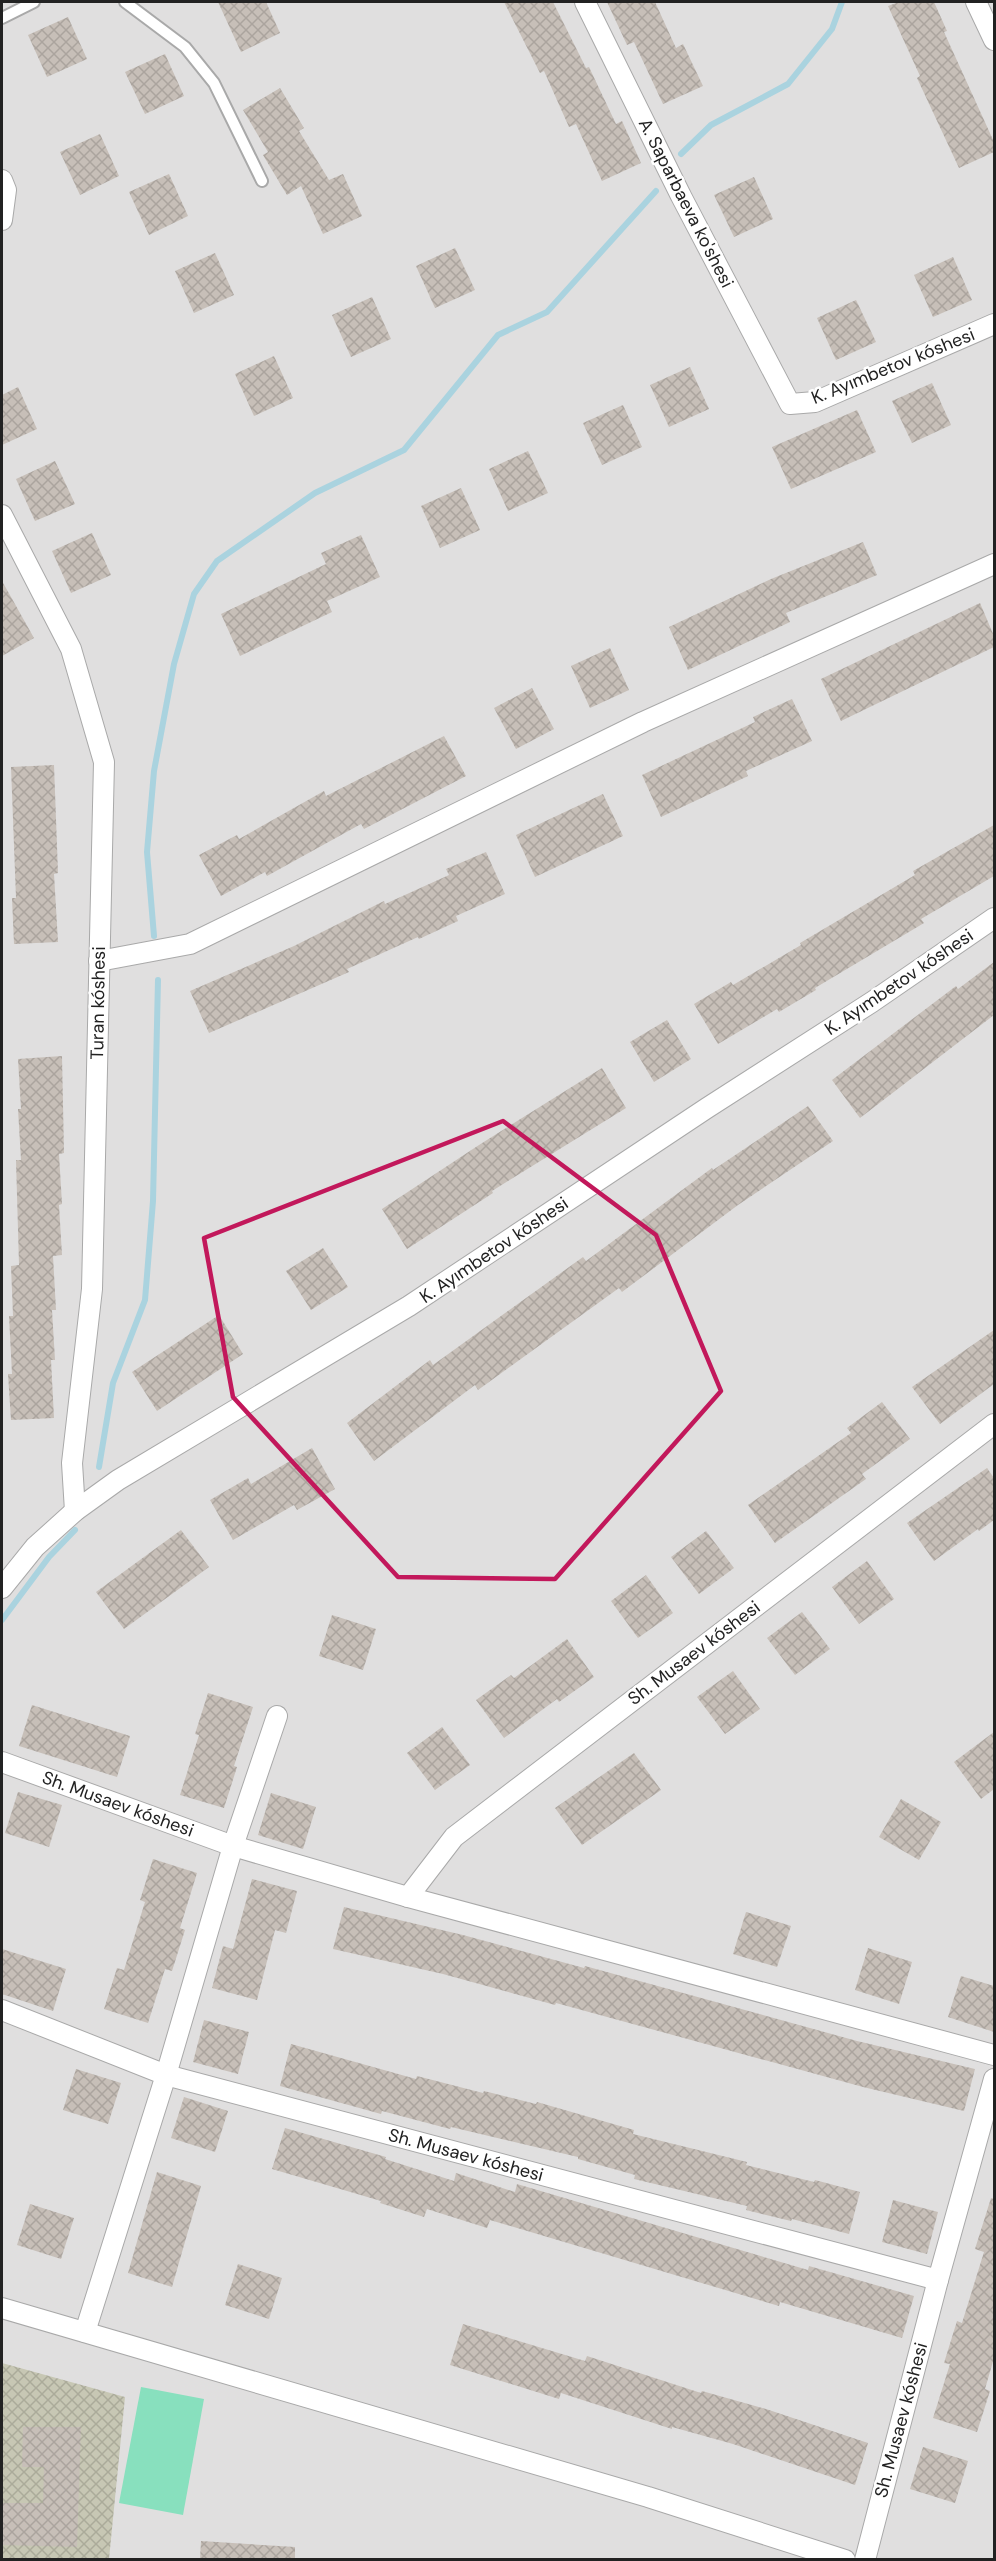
<svg xmlns="http://www.w3.org/2000/svg" width="996" height="2561" font-family="'DM Sans',sans-serif">
	<style>
		.residential { fill: #e0dfdf }
		.construction { fill: url(#construction-cross-hatch) }
		.pitch { fill: #88e0be }
		.lines { fill: none; stroke-linecap: round; stroke-linejoin: round }
		.stream { stroke: #aad3df; stroke-width: 6 }
		.building { fill: url(#building-cross-hatch) }
		.service-casing { stroke: #a9a9a9; stroke-width: 14 }
		.minor-casing { stroke: #a9a9a9; stroke-width: 22 }
		.service { stroke: #fff; stroke-width: 10 }
		.minor { stroke: #fff; stroke-width: 20 }
		.marked { fill: none; stroke: #c2185b; stroke-width: 4.5; stroke-linejoin: round }
		.labels { text-anchor: middle; stroke-width: 5; stroke-linejoin: round; paint-order: stroke }
		.street-label { font-size: 18px; fill: #222; stroke: #fff }
	</style>
	<defs>
		<pattern id="construction-cross-hatch" width="8" height="8" patternUnits="userSpaceOnUse" patternTransform="scale(1.5)"><rect width="8" height="8" fill="#c7c7b4"/><path d="M0 0l8 8M0 8l8-8" fill="none" stroke="#abab9a"/></pattern>
		<pattern id="building-cross-hatch" width="8" height="8" patternUnits="userSpaceOnUse" patternTransform="scale(1.5)"><rect width="8" height="8" fill="#c7bfb8"/><path d="M0 0l8 8M0 8l8-8" fill="none" stroke="#aba49e"/></pattern>
	</defs>
	<rect width="100%" height="100%" fill="#f2efe9"/>
	<!-- residential -->
	<rect class="residential" x="2" y="2" width="992" height="2557"/>
	<!-- construction -->
	<polygon class="construction" points="2,2363 125,2397 109,2559 2,2559"/>
	<!-- pitch -->
	<polygon class="pitch" points="141,2387 204,2399 183,2515 119,2503"/>
	<g class="lines">
		<!-- stream -->
		<g class="stream">
			<polyline points="681,154 711,125 788,84 832,29 842,2"/>
			<polyline points="154,936 147,852 154,771 174,664 194,594 217,561 315,493 404,450 498,335 547,312 656,191"/>
			<polyline points="99,1467 113,1383 145,1300 153,1201 158,980"/>
			<polyline points="2,1620 49,1557 75,1530"/>
		</g>
	</g>
	<!-- building -->
	<g class="building">
		<polygon points="218,2 266,2 280,33 241,52"/>
		<polygon points="504,2 553,2 586,68 589,67 616,124 622,121 641,163 602,181 576,124 569,127 544,71 540,73"/>
		<polygon points="607,2 655,2 676,48 683,44 703,86 663,104 634,42 627,45"/>
		<polygon points="899,2 934,2 947,31 944,32 994,142 994,152 959,168 917,78 920,76 888,6"/>
		<polygon points="68,17 87,59 47,77 28,35"/>
		<polygon points="165,54 184,96 145,114 125,72"/>
		<polygon points="280,88 304,128 299,131 329,180 343,174 362,216 323,234 301,186 287,195 263,155 268,152 243,110"/>
		<polygon points="100,134 119,176 80,195 60,152"/>
		<polygon points="169,174 188,216 149,235 129,192"/>
		<polygon points="754,177 773,219 734,237 714,195"/>
		<polygon points="455,248 475,290 435,308 416,266"/>
		<polygon points="215,253 234,295 194,313 175,271"/>
		<polygon points="953,257 972,300 933,317 914,275"/>
		<polygon points="372,297 391,339 351,357 332,315"/>
		<polygon points="856,300 876,342 836,360 817,318"/>
		<polygon points="274,356 293,398 254,416 235,374"/>
		<polygon points="690,367 709,409 669,427 650,385"/>
		<polygon points="932,383 951,425 912,443 892,401"/>
		<polygon points="18,387 37,429 2,445 2,395"/>
		<polygon points="623,405 642,447 602,465 583,423"/>
		<polygon points="857,410 876,452 791,489 772,447"/>
		<polygon points="528,451 548,493 508,511 489,469"/>
		<polygon points="55,461 75,504 35,521 16,479"/>
		<polygon points="461,488 480,530 440,548 421,506"/>
		<polygon points="92,533 111,575 71,593 52,551"/>
		<polygon points="361,535 380,577 327,601 332,612 240,656 221,614 326,564 321,553"/>
		<polygon points="863,542 877,575 786,613 790,622 688,670 669,627 771,579"/>
		<polygon points="2,581 34,638 2,656"/>
		<polygon points="980,603 994,636 994,647 841,721 821,679"/>
		<polygon points="610,648 629,690 590,708 571,666"/>
		<polygon points="532,688 554,729 516,749 494,708"/>
		<polygon points="792,699 812,741 746,771 748,776 661,817 642,775 755,722 753,717"/>
		<polygon points="444,736 466,776 364,829 361,824 267,876 265,872 221,896 199,855 237,835 239,839 324,791 326,796"/>
		<polygon points="54,765 58,873 54,874 58,942 14,944 12,898 16,898 11,767"/>
		<polygon points="603,794 623,836 535,877 516,835"/>
		<polygon points="994,825 994,876 921,919 924,923 815,988 816,990 779,1012 777,1009 718,1044 694,1004 731,982 733,985 801,945 800,943 915,875 913,871"/>
		<polygon points="486,852 505,894 456,916 458,921 419,939 418,937 347,969 349,972 209,1033 190,991 294,946 384,901 385,904 449,875 446,869"/>
		<polygon points="994,962 994,1015 860,1118 832,1080 956,986 958,989"/>
		<polygon points="667,1020 691,1059 654,1082 630,1042"/>
		<polygon points="62,1056 64,1153 59,1154 62,1204 59,1205 62,1255 53,1256 56,1310 52,1310 55,1360 51,1360 54,1418 11,1420 8,1374 12,1374 9,1316 13,1316 11,1266 19,1265 16,1160 21,1160 18,1109 21,1109 18,1059"/>
		<polygon points="602,1068 626,1108 492,1191 493,1193 407,1249 382,1209 479,1145"/>
		<polygon points="808,1106 833,1141 738,1205 622,1292 619,1288 478,1390 475,1385 374,1461 347,1423 430,1360 433,1365 583,1257 586,1261 712,1168 713,1170"/>
		<polygon points="323,1248 348,1287 311,1310 286,1271"/>
		<polygon points="219,1315 243,1354 157,1411 132,1372"/>
		<polygon points="994,1330 994,1384 940,1424 912,1387"/>
		<polygon points="882,1402 910,1439 862,1474 866,1479 775,1543 748,1505 851,1433 847,1428"/>
		<polygon points="312,1448 335,1489 297,1510 294,1505 233,1540 210,1500 248,1478 251,1484"/>
		<polygon points="987,1468 994,1478 994,1520 979,1531 978,1529 934,1561 907,1523"/>
		<polygon points="181,1530 209,1567 124,1629 96,1592"/>
		<polygon points="706,1531 734,1568 699,1594 671,1557"/>
		<polygon points="867,1561 894,1599 859,1624 832,1587"/>
		<polygon points="646,1575 673,1613 638,1638 611,1601"/>
		<polygon points="802,1612 830,1649 795,1675 767,1638"/>
		<polygon points="332,1615 376,1629 363,1670 319,1656"/>
		<polygon points="567,1639 594,1677 559,1702 557,1699 504,1738 476,1700 511,1675 514,1678"/>
		<polygon points="733,1671 760,1709 725,1734 697,1697"/>
		<polygon points="208,1693 253,1707 234,1766 237,1767 224,1808 180,1795 199,1735 195,1734"/>
		<polygon points="32,1705 130,1736 117,1777 19,1746"/>
		<polygon points="442,1727 470,1765 435,1790 407,1753"/>
		<polygon points="994,1732 994,1789 981,1799 954,1762"/>
		<polygon points="634,1753 661,1790 582,1845 555,1808"/>
		<polygon points="18,1792 62,1805 49,1847 5,1833"/>
		<polygon points="271,1793 316,1807 303,1849 258,1835"/>
		<polygon points="901,1799 941,1822 919,1860 879,1837"/>
		<polygon points="153,1859 197,1873 180,1928 185,1930 172,1971 165,1969 148,2023 104,2009 117,1968 124,1970 145,1902 140,1900"/>
		<polygon points="252,1879 297,1891 286,1933 275,1930 257,2000 212,1988 223,1946 233,1949"/>
		<polygon points="344,1907 463,1935 584,1968 585,1966 857,2041 975,2069 964,2111 863,2087 556,2003 555,2005 443,1974 333,1949"/>
		<polygon points="746,1912 791,1926 777,1967 733,1954"/>
		<polygon points="868,1948 912,1962 899,2004 855,1990"/>
		<polygon points="2,1949 66,1969 53,2011 2,1994"/>
		<polygon points="961,1976 994,1986 994,2032 948,2017"/>
		<polygon points="204,2020 249,2032 238,2074 193,2062"/>
		<polygon points="291,2044 416,2079 417,2076 483,2093 484,2091 536,2104 537,2102 634,2130 633,2134 747,2162 746,2165 814,2182 815,2180 860,2192 849,2234 792,2219 791,2221 746,2210 747,2206 634,2179 635,2175 578,2159 578,2157 451,2127 450,2129 382,2111 381,2114 280,2086"/>
		<polygon points="76,2069 121,2083 108,2124 63,2110"/>
		<polygon points="184,2097 228,2111 215,2152 171,2138"/>
		<polygon points="285,2128 386,2157 385,2159 454,2181 456,2173 515,2192 517,2184 808,2270 809,2266 914,2296 902,2338 780,2302 779,2306 490,2220 487,2228 427,2209 424,2217 380,2203 381,2201 272,2169"/>
		<polygon points="157,2172 201,2186 172,2287 128,2273"/>
		<polygon points="991,2198 994,2199 994,2358 985,2389 990,2391 977,2432 933,2418 950,2364 944,2363 957,2321 962,2323 984,2252 975,2249"/>
		<polygon points="893,2200 938,2212 927,2254 882,2242"/>
		<polygon points="30,2204 74,2218 61,2259 17,2245"/>
		<polygon points="238,2264 282,2278 269,2319 225,2305"/>
		<polygon points="463,2324 585,2361 587,2356 701,2393 702,2391 766,2409 868,2443 855,2485 733,2444 672,2427 672,2429 561,2393 559,2399 450,2365"/>
		<polygon points="23,2427 81,2427 77,2547 2,2545 2,2503 43,2503 44,2467 22,2467"/>
		<polygon points="923,2447 968,2461 955,2503 910,2489"/>
		<polygon points="201,2541 295,2547 295,2559 200,2559"/>
	</g>
	<g class="lines">
		<defs>
			<g id="service">
				<polyline points="125,2 185,47 214,83 262,181"/>
				<polyline points="2,18 34,2"/>
			</g>
			<g id="minor">
				<polyline points="585,2 681,196 790,404 815,402 994,324"/>
				<polyline points="976,2 994,40"/>
				<polyline points="2,180 6,190 2,220"/>
				<polyline points="2,515 71,649 104,762 92,1289 72,1463 75,1511"/>
				<polyline points="99,961 190,944 643,722 994,564"/>
				<polyline points="2,1588 35,1547 75,1511 118,1480 409,1306 707,1108 872,1002 994,918"/>
				<polyline points="2,1762 233,1846 408,1897 994,2055"/>
				<polyline points="408,1897 454,1837 994,1424"/>
				<polyline points="2,2010 166,2075 938,2280"/>
				<polyline points="2,2308 648,2497 845,2560"/>
				<polyline points="85,2332 166,2075 233,1846 277,1716"/>
				<polyline points="865,2560 938,2280 994,2079"/>
			</g>
		</defs>
		<!-- service casing -->
		<use href="#service" class="service-casing"/>
		<!-- minor casing -->
		<use href="#minor" class="minor-casing"/>
		<!-- service -->
		<use href="#service" class="service"/>
		<!-- minor -->
		<use href="#minor" class="minor"/>
	</g>
	<!-- marked area -->
	<path class="marked" d="M503,1121L656,1235L721,1391L555,1579L398,1577L233,1397L204,1238Z"/>
	<g class="labels">
		<!-- street labels -->
		<g class="street-label">
			<text transform="translate(686 203) rotate(63)" y="6">A. Saparbaeva ko'shesi</text>
			<text transform="translate(893 366) rotate(-22)" y="6">K. Ayımbetov kóshesi</text>
			<text transform="translate(899 982) rotate(-34)" y="6">K. Ayımbetov kóshesi</text>
			<text transform="translate(98 1003) rotate(-89)" y="6">Turan kóshesi</text>
			<text transform="translate(494 1250) rotate(-34)" y="6">K. Ayımbetov kóshesi</text>
			<text transform="translate(694 1653) rotate(-37)" y="6">Sh. Musaev kóshesi</text>
			<text transform="translate(118 1804) rotate(20)" y="6">Sh. Musaev kóshesi</text>
			<text transform="translate(466 2155) rotate(15)" y="6">Sh. Musaev kóshesi</text>
			<text transform="translate(901 2420) rotate(-75)" y="6">Sh. Musaev kóshesi</text>
		</g>
	</g>
	<!-- border -->
	<rect width="996" height="2561" fill="none" stroke="#222222" stroke-width="6"/>
</svg>
